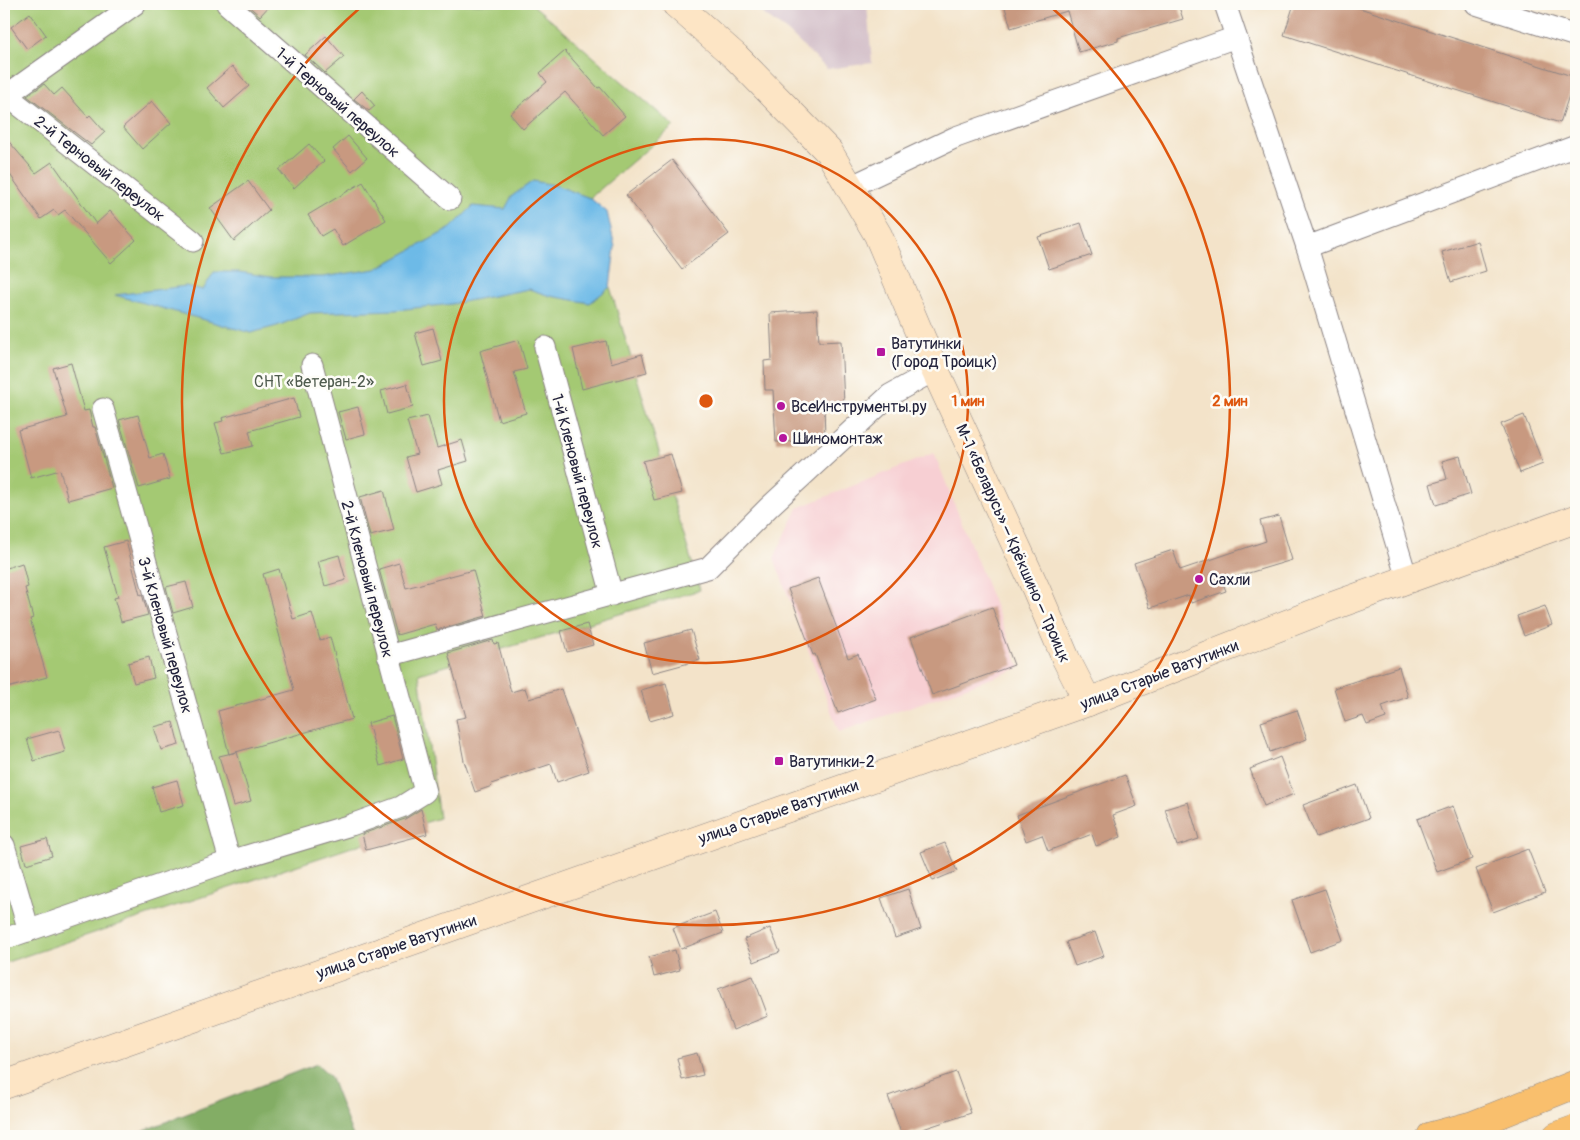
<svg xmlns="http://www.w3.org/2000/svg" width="1580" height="1140" font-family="Pangolin,sans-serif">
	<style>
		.built { fill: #f7cfd3 }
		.industrial { fill: #d2bdc7 }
		.green { fill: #a4c973; stroke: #637657 }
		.forest { fill: #83ad65; stroke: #526850 }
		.water { fill: #6dbae7; stroke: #486e91 }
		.building { fill: #c89980 }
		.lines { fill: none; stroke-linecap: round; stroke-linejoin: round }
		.minor-casing { stroke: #8a8282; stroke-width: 23 }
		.secondary-casing { stroke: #8a8282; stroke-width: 29 }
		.trunk-casing { stroke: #8a8282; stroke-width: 29 }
		.minor { stroke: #fff; stroke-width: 21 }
		.secondary { stroke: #fde5c5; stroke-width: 28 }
		.trunk { stroke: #f9bf6d; stroke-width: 28 }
		.ring { fill: none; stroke: #de560e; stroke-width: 2.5 }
		.poi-dot { fill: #b5179e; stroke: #fdfcf7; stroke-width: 2 }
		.labels { text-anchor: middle; stroke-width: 5; stroke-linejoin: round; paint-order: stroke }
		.street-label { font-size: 16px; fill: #22223b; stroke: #fdfcf7 }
		.poi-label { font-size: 16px; fill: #22223b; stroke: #fdfcf7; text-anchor: start }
		.park-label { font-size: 16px; fill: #505c4f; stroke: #fdfcf7 }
		.centre { fill: #de560e; stroke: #fdfcf7; stroke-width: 2.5 }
		.ring-label { font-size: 15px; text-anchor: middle; font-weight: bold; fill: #de560e; stroke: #fdfcf7; stroke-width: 5; stroke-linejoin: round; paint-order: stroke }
	</style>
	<rect width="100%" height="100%" fill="#fdfcf7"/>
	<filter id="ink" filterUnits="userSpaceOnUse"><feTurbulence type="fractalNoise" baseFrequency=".02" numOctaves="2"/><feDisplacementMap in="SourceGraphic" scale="10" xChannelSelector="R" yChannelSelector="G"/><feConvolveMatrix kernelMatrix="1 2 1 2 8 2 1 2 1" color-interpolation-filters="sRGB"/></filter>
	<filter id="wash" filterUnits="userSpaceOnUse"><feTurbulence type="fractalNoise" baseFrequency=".0096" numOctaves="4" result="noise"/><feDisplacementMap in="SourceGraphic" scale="20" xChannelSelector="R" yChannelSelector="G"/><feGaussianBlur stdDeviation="1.12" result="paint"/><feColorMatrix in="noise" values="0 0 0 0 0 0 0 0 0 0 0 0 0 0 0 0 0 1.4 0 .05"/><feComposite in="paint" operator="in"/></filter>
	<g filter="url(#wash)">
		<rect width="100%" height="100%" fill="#f3e3c9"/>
		<!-- built -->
		<polygon class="built" points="934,453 1020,668 839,732 774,558 798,508"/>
		<!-- industrial -->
		<polygon class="industrial" points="749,4 867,4 872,63 827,69 787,31"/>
		<!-- green -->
		<polygon class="green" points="4,4 532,4 674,126 590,198 610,287 700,590 419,674 439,818 4,963"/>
		<!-- forest -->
		<polygon class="forest" points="317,1064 330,1076 353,1136 129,1136"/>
		<!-- water -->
		<polygon class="water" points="533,181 555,185 590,198 607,212 615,247 610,287 590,303 550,296 529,289 452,304 396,310 310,313 277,326 251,333 115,295 186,286 203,290 214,272 240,272 270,277 323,277 376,269 451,228 473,206 505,209 512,196"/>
		<g id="blocks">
			<!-- building -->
			<g class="building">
				<polygon points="246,4 271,4 260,16"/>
				<polygon points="1004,4 1178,4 1183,19 1118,38 1118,41 1079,52 1067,11 1011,28"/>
				<polygon points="1294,4 1347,4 1575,77 1560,123 1284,35"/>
				<polygon points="30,13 46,35 27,49 11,27"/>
				<polygon points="326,36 344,57 325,73 305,55"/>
				<polygon points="565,51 598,88 600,87 625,116 603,135 565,92 523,129 510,114 547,82 540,73"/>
				<polygon points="232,66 249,86 224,108 207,88"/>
				<polygon points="44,84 54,95 62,88 88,117 90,115 105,132 91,145 27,96"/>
				<polygon points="362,91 375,106 369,111 354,99"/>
				<polygon points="152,101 171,123 142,149 123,127"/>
				<polygon points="4,136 36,173 52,162 96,224 110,211 136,240 111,263 65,210 58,215 54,210 41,219 4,166"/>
				<polygon points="348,136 367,158 352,171 333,149"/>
				<polygon points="309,144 324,161 294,188 279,170"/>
				<polygon points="672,160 729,234 682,269 626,195"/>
				<polygon points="248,181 269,210 234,241 210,208"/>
				<polygon points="363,182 386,220 343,246 333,229 321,236 308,215"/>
				<polygon points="1081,223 1092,255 1049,269 1038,237"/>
				<polygon points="1478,241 1486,271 1451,282 1442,252"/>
				<polygon points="817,310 819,342 841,341 844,404 824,404 825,438 823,440 776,442 773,390 765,390 764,361 772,360 770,313"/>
				<polygon points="433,328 442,361 424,366 415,333"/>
				<polygon points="519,340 527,369 514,372 526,413 499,421 480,351"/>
				<polygon points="606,341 611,363 642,354 647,372 582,389 573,349"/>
				<polygon points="71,363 84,411 89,410 93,427 95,427 112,488 68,500 60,470 31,478 18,430 67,417 53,368"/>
				<polygon points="407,384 413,407 387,414 381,391"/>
				<polygon points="294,398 299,417 249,431 253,446 224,453 215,423 223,421 222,418"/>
				<polygon points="358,407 365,434 346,439 338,412"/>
				<polygon points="138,415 150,458 163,454 170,479 139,488 119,420"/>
				<polygon points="1524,415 1543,464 1520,473 1501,424"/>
				<polygon points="428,416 437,448 462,440 468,461 438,470 442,484 416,492 406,457 417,454 407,421"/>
				<polygon points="671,454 682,493 654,500 643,461"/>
				<polygon points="1460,456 1471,494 1436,505 1430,484 1447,479 1442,461"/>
				<polygon points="384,490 394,530 370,536 360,497"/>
				<polygon points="1279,516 1292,560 1222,581 1226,591 1191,603 1189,595 1150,608 1134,563 1173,550 1180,570 1266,541 1260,521"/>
				<polygon points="126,541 140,595 142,594 148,615 121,622 114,598 118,597 104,547"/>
				<polygon points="339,555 346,580 325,586 318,561"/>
				<polygon points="22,563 28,587 25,588 33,618 30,619 47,677 4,689 4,569"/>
				<polygon points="399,563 406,588 473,570 486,616 437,630 435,624 397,635 379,569"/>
				<polygon points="279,569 293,619 312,613 320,640 330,637 352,719 229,754 218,711 294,690 263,574"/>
				<polygon points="818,578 848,658 858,654 876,699 838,713 815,654 813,655 788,589"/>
				<polygon points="186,582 193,607 173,613 166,587"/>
				<polygon points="1545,606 1552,625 1524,636 1517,616"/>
				<polygon points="992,607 1014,665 932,695 911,637"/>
				<polygon points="587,624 593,645 567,652 561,631"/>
				<polygon points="691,630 700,660 652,673 644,643"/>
				<polygon points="493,640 494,644 498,643 511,692 525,688 529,699 561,689 589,771 557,782 551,764 491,784 492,786 475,792 464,761 456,719 466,717 448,653"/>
				<polygon points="149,657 154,678 134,683 128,663"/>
				<polygon points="1399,667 1408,697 1382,706 1386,718 1367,725 1363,716 1345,722 1334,688"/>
				<polygon points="666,683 674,714 650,721 641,690"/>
				<polygon points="1297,710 1307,739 1270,752 1261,722"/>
				<polygon points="392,716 403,759 380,766 368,723"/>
				<polygon points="173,722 179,745 161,750 154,727"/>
				<polygon points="59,730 65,752 34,761 27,739"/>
				<polygon points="237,752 251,801 233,806 219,756"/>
				<polygon points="1280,757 1294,794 1264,806 1250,769"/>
				<polygon points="1125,775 1137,806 1113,815 1121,837 1096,846 1092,834 1048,851 1042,835 1026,841 1017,815"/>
				<polygon points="177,780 184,805 159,812 152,787"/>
				<polygon points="1357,785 1369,818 1316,837 1303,805"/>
				<polygon points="1188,802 1199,839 1177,846 1165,809"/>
				<polygon points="1453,806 1472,859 1437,872 1417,819"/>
				<polygon points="421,809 427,834 366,850 362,834 405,819"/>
				<polygon points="47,839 52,856 26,864 21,846"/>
				<polygon points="945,843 957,871 933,881 921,852"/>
				<polygon points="1528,849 1545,892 1493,912 1476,869"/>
				<polygon points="908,889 921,929 895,938 881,898"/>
				<polygon points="1325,889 1343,940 1310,952 1292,900"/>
				<polygon points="715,912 723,933 681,949 673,928"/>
				<polygon points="770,928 780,952 754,962 744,939"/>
				<polygon points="1095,932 1104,956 1075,966 1066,942"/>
				<polygon points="675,950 680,970 654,977 649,957"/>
				<polygon points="753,976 768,1016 733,1030 718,989"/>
				<polygon points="697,1053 703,1075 682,1080 677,1058"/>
				<polygon points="956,1072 971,1113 902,1136 888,1096"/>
			</g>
		</g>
	</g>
	<g filter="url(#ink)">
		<use href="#blocks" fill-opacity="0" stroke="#8a8282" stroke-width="1"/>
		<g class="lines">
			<defs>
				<g id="minor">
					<polyline points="227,4 450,199"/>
					<polyline points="1225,4 1307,247 1407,579"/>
					<polyline points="1476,4 1576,36"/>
					<polyline points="6,95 193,241"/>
					<polyline points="4,97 135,4"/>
					<polyline points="850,187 956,137 1236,37"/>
					<polyline points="1307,247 1576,146"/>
					<polyline points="545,347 612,595"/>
					<polyline points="103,409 230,861"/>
					<polyline points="388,656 708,568 769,507 890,395 935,370"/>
					<polyline points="4,845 29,931"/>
					<polyline points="4,939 230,861 351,825 401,807 425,792 312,365"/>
				</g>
				<g id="secondary">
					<polyline points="676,4 736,57 829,152 878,235 935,370 1036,589 1066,659 1088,702"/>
					<polyline points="4,1085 1088,702 1330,607 1576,519"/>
				</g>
				<g id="trunk">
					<polyline points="1431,1136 1473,1125 1576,1084"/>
					<polyline points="1557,1136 1576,1129"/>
				</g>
			</defs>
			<!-- minor casing -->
			<use href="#minor" class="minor-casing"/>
			<!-- secondary casing -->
			<use href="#secondary" class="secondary-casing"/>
			<!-- trunk casing -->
			<use href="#trunk" class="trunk-casing"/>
			<!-- minor -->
			<use href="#minor" class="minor"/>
			<!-- secondary -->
			<use href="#secondary" class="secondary"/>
			<!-- trunk -->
			<use href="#trunk" class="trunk"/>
		</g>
	</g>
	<!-- distance rings -->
	<g class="ring">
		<circle cx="706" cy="401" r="262"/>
		<path d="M1050 6A524 524 0 1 1 362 6"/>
	</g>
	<!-- markers -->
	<g class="poi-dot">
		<rect x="876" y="347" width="10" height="10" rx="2.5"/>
		<circle cx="781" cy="406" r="5"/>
		<circle cx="783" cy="438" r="5"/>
		<circle cx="1199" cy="579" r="5"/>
		<rect x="774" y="756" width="10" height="10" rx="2.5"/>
	</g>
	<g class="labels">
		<!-- street labels -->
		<g class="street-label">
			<text transform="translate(338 102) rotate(41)" y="6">1-й Терновый переулок</text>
			<text transform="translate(100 168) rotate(38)" y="6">2-й Терновый переулок</text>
			<text transform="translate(578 471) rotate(75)" y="6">1-й Кленовый переулок</text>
			<text transform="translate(1014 543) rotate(66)" y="6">М-1 «Беларусь» – Крёкшино – Троицк</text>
			<text transform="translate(368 579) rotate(75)" y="6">2-й Кленовый переулок</text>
			<text transform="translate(166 635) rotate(74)" y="6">3-й Кленовый переулок</text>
			<text transform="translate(1159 674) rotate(-21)" y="6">улица Старые Ватутинки</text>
			<text transform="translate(778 811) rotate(-19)" y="6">улица Старые Ватутинки</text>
			<text transform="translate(396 946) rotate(-19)" y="6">улица Старые Ватутинки</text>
		</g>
		<!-- poi labels -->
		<g class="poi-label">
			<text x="891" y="349">Ватутинки<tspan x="891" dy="18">(Город Троицк)</tspan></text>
			<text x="791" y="412">ВсеИнструменты.ру</text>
			<text x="793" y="444">Шиномонтаж</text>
			<text x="1209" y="585">Сахли</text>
			<text x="789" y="767">Ватутинки-2</text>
		</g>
		<!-- park labels -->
		<g class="park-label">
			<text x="314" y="387">СНТ «Ветеран-2»</text>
		</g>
	</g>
	<circle cx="706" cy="401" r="8" class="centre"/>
	<g class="ring-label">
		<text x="968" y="406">1 мин</text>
		<text x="1230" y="406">2 мин</text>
	</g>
	<!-- margin -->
	<rect width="1580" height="1140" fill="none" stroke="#fdfcf7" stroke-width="20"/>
</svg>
